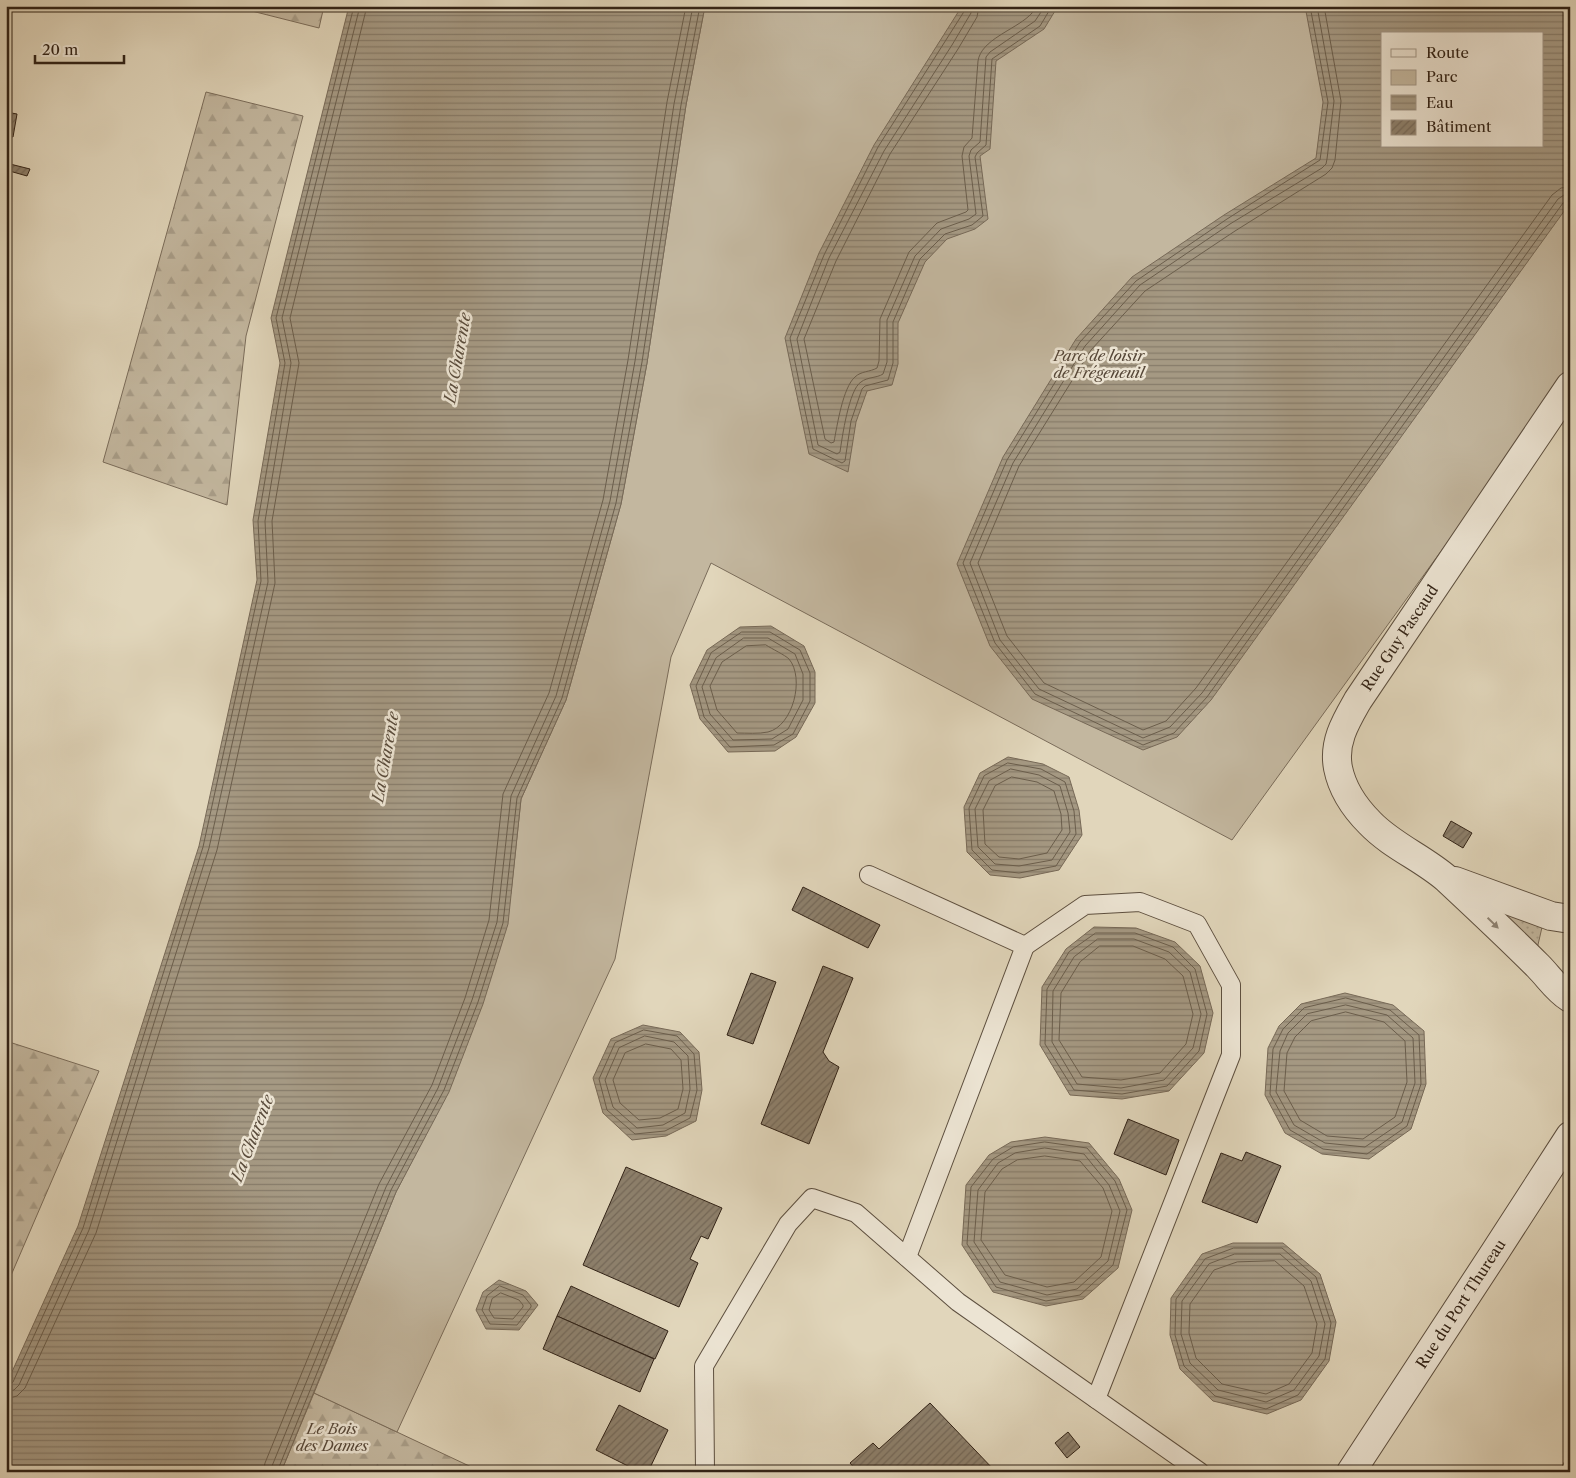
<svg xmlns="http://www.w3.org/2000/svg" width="1576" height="1478" font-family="'Libre Caslon Text',serif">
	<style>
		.grass { fill: url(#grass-dots); stroke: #7a6c5a }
		.forest { fill: url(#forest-firs); stroke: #7a6c5a }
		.park { fill: #c3b79f; stroke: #7a6c5a; fill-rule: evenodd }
		.water { fill: url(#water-rules); stroke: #776957; fill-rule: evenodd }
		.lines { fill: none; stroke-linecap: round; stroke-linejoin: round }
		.shore { stroke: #6b5e4c; stroke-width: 1 }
		.building { fill: url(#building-hatch); stroke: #312216 }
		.lane-casing { stroke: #5d4f3f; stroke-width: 20 }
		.street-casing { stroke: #5d4f3f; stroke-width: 30 }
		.lane { stroke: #ece4d3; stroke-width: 18 }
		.street { stroke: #ece4d3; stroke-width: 28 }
		.oneway { fill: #8e8374 }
		.labels { text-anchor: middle; stroke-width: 5; stroke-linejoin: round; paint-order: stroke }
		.park-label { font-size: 15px; font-style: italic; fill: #564738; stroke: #ece4d3 }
		.street-label { font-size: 15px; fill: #312216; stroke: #ece4d3 }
		.water-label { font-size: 16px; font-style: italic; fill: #5a4c3c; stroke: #ece4d3 }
	</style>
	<defs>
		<pattern id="grass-dots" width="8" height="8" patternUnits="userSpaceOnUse" patternTransform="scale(1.25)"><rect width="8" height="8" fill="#c3b79f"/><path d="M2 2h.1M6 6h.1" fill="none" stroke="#a89d88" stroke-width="1.8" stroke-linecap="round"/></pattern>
		<pattern id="forest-firs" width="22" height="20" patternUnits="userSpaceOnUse" patternTransform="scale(1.25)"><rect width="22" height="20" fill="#c3b79f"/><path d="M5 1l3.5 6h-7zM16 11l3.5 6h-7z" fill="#a89d88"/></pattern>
		<pattern id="water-rules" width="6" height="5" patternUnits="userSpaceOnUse" patternTransform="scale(1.25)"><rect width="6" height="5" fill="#a59983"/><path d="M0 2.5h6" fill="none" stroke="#877c6a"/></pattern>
		<pattern id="building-hatch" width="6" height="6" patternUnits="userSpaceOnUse" patternTransform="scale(1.25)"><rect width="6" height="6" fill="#8d806c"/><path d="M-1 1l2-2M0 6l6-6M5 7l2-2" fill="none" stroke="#746858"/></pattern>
	</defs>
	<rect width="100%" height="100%" fill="#e1d6bb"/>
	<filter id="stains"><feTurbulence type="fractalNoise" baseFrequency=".004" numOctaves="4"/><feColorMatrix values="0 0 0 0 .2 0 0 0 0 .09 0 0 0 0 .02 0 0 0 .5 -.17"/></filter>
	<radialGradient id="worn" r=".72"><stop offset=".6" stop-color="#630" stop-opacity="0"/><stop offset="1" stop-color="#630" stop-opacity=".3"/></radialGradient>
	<!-- grass -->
	<polygon class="grass" points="1486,903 1543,923 1537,949"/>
	<!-- forest -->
	<g class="forest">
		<polygon points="232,6 324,6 319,28"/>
		<polygon points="206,92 303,116 246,336 227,505 103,462"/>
		<polygon points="6,1041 99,1071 6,1287"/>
		<polygon points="314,1393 482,1472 281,1472"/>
	</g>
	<!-- park -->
	<path class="park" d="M705,6H1570V373L1232,840L711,563L671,657L615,959L397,1432L314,1393L396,1192L425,1136L511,893L521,799L566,700L621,504L647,363L686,105ZM1382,34H1542V146H1382Z"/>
	<!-- water -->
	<g class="water">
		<polygon points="349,6 705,6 686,105 647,363 621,504 566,700 521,799 508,924 483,1004 449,1092 396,1192 281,1472 6,1472 6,1385 78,1226 199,846 257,580 253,520 280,363 271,318"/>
		<polygon points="962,6 1058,6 1044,29 996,61 990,149 980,156 988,219 975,229 947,239 925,262 898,323 898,364 892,385 867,391 856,422 848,472 809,454 785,338 819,253 874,145"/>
		<path d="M1305,6H1570V203L1211,700L1177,737L1143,750L1032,699L990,646L957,564L1003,457L1076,339L1132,277L1224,215L1316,158L1323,102ZM1382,34H1542V146H1382Z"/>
		<polygon points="771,626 804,646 815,672 815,703 796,737 775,751 728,752 700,719 690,685 707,650 740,627"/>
		<polygon points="1008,757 1043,764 1069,777 1079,810 1082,835 1059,870 1020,878 990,875 967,852 964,807 980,773"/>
		<polygon points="1094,927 1136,928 1175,942 1200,966 1213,1013 1204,1053 1169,1091 1122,1099 1070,1095 1040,1045 1042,987 1066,949"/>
		<polygon points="1345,993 1393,1005 1424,1031 1426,1084 1411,1129 1369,1159 1322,1154 1285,1133 1265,1095 1268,1048 1279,1026 1301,1004"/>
		<polygon points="643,1025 680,1032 699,1052 702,1090 696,1121 666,1136 632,1140 603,1113 593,1078 611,1039"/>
		<polygon points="1045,1137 1089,1143 1119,1179 1132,1210 1118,1268 1083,1299 1046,1306 993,1292 962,1245 966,1185 989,1155 1011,1142"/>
		<polygon points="1233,1243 1283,1243 1320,1274 1336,1322 1329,1361 1301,1400 1267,1414 1213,1401 1180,1369 1170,1335 1171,1298 1202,1254"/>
		<polygon points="499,1280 526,1291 538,1305 519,1330 486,1329 476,1310 483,1292"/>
	</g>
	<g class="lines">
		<!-- shore -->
		<g class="shore">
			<polyline points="966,6 965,10 878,147 824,255 790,338 813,449 842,463 845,461 851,421 862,389 865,386 888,380 893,363 893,322 920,259 945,234 972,225 983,216 975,157 977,153 986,145 992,59 1040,26 1052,6"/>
			<path d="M972,6L971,13L952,45L884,151L829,258L797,339L818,445L837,454L840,452C842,438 849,389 861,382C867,377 877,378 883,374L887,362V320L915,256L941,229L969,219L976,214L969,156L971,150L980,142L986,57L990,52L1035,21L1045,6"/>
			<path d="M979,6L977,17L958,49L890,154L836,261L804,339L825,439L831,443L834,442C837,426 843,387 855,377C861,371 870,372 877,368L879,361L880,319L909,252L937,223L966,212L968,210L962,156L964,147L972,138L978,61C981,40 1014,30 1029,16C1032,14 1034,10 1036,6"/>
			<polyline points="1310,6 1328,102 1320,160 1227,219 1136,281 1080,342 1007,460 963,563 995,643 1035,694 1143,745 1174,733 1207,697 1563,203 1570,201"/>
			<polyline points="1317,6 1334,101 1327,159 1326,164 1322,168 1230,224 1140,285 1085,346 1013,463 970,563 1000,640 1039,689 1143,738 1170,727 1202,693 1558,199 1564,195 1570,194"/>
			<polyline points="1324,6 1341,101 1335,160 1332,168 1326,174 1235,231 1145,291 1091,350 1019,466 978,563 1007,636 1044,683 1143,730 1166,721 1196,688 1552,195 1561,188 1570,187"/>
			<polygon points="742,632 770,632 800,650 810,673 810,701 793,734 774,745 730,747 704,717 696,686 711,653"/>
			<polygon points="744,638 768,638 795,654 803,674 803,700 788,729 772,739 733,740 710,714 702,687 716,658"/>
			<path d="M766,645C772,649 785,655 789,659C805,678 793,726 768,732C759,734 746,733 737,733L717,710L710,686L722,662L746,646Z"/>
			<polygon points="1008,763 1041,769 1065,782 1074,811 1076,834 1056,866 1019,873 992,870 972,850 969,808 984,776"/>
			<polygon points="1011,769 1039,775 1060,786 1068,813 1070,832 1052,860 1019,866 995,864 978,847 975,809 989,781"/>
			<polygon points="1012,777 1037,782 1054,791 1061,814 1062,830 1047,853 1019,859 999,857 985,844 983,810 995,786"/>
			<polygon points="1096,933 1135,933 1173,947 1195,969 1207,1014 1199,1051 1167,1086 1122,1094 1074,1090 1045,1044 1047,989 1069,952"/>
			<polygon points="1098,939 1134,939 1169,952 1190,972 1201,1014 1193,1048 1164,1080 1121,1088 1077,1084 1052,1042 1053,991 1074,957"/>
			<polygon points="1100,946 1133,946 1165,959 1183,976 1193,1014 1186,1044 1160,1073 1121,1080 1082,1077 1059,1040 1061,993 1080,962"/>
			<polygon points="1346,998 1390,1010 1419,1035 1421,1084 1407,1126 1367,1154 1323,1149 1290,1130 1270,1094 1273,1049 1283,1029 1304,1008"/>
			<polygon points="1346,1005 1387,1015 1413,1038 1415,1083 1402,1122 1365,1147 1325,1143 1294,1125 1276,1092 1280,1051 1288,1033 1307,1014"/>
			<polygon points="1346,1012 1384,1022 1405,1041 1407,1082 1395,1117 1363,1139 1327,1136 1300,1120 1284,1091 1287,1053 1295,1037 1311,1021"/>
			<polygon points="644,1030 677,1036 694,1054 697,1090 690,1118 665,1131 635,1134 607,1110 599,1079 615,1043"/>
			<polygon points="645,1036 674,1042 688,1056 690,1089 685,1113 663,1125 637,1128 613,1107 605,1080 619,1048"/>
			<polygon points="646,1044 671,1049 681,1060 683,1089 678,1109 660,1118 639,1120 620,1103 613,1080 625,1053"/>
			<polygon points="1045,1142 1087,1148 1115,1181 1127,1210 1113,1265 1080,1295 1046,1301 996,1287 967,1244 971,1187 993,1159 1013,1147"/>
			<polygon points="1045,1148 1084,1154 1109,1185 1120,1211 1108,1261 1077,1289 1047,1295 1000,1282 974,1242 978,1190 998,1163 1015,1153"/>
			<polygon points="1045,1156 1080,1161 1103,1188 1112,1211 1101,1257 1074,1282 1047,1287 1005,1275 981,1240 985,1192 1002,1169 1017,1160"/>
			<polygon points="1234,1248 1282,1248 1316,1277 1331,1323 1325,1359 1298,1395 1266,1409 1215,1396 1184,1366 1175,1335 1176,1299 1205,1259"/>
			<polygon points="1235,1254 1280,1254 1311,1281 1325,1324 1319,1356 1294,1390 1266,1402 1218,1390 1190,1363 1181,1334 1182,1301 1209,1264"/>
			<polygon points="1275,1261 1304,1286 1317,1324 1312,1353 1289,1384 1266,1394 1222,1384 1196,1358 1189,1333 1190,1304 1214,1270 1237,1262"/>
			<polygon points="500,1286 523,1295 531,1305 531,1307 517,1325 490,1324 482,1310 487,1296"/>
			<polygon points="501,1293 519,1300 523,1305 523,1307 513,1319 494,1318 489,1310 492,1299"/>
			<polyline points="6,1385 10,1385 13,1382 83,1228 203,847 261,581 258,521 285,363 276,318 354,6"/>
			<polyline points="6,1392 14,1390 19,1385 89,1230 209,848 268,582 265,521 291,363 282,318 360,6"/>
			<polyline points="6,1399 17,1396 25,1388 96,1233 217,850 275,583 272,521 299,363 290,318 367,6"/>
			<polyline points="263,1472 265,1463 379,1184 432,1085 465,998 489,920 503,794 549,693 603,500 628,360 667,102 686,6"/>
			<polyline points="271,1472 272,1466 386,1187 438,1088 472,1000 497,922 511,796 556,696 610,501 635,361 674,104 693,6"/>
			<polyline points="277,1472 391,1190 444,1090 478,1002 503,923 517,798 562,698 616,503 642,362 681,105 700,6"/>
		</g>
	</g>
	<!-- building -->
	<g class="building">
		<polygon points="6,112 17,114 13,137 6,135"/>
		<polygon points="6,163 30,169 27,176 6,170"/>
		<polygon points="1451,821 1472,833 1463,848 1443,836"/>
		<polygon points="803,887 880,925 868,948 792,910"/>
		<polygon points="823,966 853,978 823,1052 829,1061 839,1067 809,1144 761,1124"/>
		<polygon points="751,973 776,982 753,1044 727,1035"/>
		<polygon points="1128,1119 1179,1140 1166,1175 1114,1154"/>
		<polygon points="1246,1152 1281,1166 1257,1223 1202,1202 1221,1153 1242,1161"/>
		<polygon points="626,1167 722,1208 708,1239 701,1236 690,1259 698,1263 679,1307 583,1265"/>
		<polygon points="571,1286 668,1331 655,1359 557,1316"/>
		<polygon points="557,1316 654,1359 640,1392 543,1349"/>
		<polygon points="930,1403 996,1472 854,1472 856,1470 850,1463 873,1443 879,1449"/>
		<polygon points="619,1405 668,1430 648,1472 640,1472 596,1450"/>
		<polygon points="1068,1432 1080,1447 1067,1458 1055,1443"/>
		<polygon points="1566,1458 1570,1459 1570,1472 1560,1472"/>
	</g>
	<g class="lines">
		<defs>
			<g id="lane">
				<polyline points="869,875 1025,946 907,1257"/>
				<polyline points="1025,946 1085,905 1140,902 1197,924 1231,985 1231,1055 1096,1399"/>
				<polyline points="705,1472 704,1366 788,1224 812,1198 856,1213 958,1302 1200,1472"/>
			</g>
			<g id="street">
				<path d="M1570,386L1358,700C1346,721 1333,742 1338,768C1342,788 1355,808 1370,823C1392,846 1423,858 1447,879C1477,907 1508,936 1538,966C1549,977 1556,989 1570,998"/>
				<polyline points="1455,881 1551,916 1570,919"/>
				<polyline points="1351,1472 1495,1252 1570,1136"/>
			</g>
		</defs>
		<!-- lane casing -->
		<use href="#lane" class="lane-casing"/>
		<!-- street casing -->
		<use href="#street" class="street-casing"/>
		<!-- lane -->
		<use href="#lane" class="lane"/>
		<!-- street -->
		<use href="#street" class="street"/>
	</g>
	<!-- one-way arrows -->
	<defs><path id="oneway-solid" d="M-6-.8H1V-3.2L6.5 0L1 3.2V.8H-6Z" transform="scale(1.25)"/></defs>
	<use class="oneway" href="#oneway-solid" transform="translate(1493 923) rotate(44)"/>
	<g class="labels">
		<!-- park labels -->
		<g class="park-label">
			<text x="1099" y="361">Parc de loisir<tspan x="1099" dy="17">de Frégeneuil</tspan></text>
			<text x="332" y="1434">Le Bois<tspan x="332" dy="17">des Dames</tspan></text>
		</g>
		<!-- street labels -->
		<g class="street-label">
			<text transform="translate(1400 638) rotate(-56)" y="5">Rue Guy Pascaud</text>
			<text transform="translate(1461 1304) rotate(-57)" y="5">Rue du Port Thureau</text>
		</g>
		<!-- water labels -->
		<g class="water-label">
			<text transform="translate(457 358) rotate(-80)" y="6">La Charente</text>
			<text transform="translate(385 757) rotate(-80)" y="6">La Charente</text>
			<text transform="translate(252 1138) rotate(-69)" y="6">La Charente</text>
		</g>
	</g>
	<!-- margin -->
	<rect width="1576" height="1478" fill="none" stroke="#e1d6bb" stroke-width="25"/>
	<rect x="8" y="8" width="1561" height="1463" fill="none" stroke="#312216" stroke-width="2.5"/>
	<rect x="12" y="12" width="1551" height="1453" fill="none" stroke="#312216"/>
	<!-- legend -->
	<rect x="1381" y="32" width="162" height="115" fill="#ece4d3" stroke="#a19687"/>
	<rect x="1391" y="49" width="25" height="8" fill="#ece4d3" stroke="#a19687"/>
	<text x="1426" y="58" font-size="15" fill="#312216">Route</text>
	<rect x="1391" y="70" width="25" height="15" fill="#c3b79f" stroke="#a19687"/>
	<text x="1426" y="82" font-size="15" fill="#312216">Parc</text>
	<rect x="1391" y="95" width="25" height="15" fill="url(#water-rules)" stroke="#a19687"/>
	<text x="1426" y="108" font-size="15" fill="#312216">Eau</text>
	<rect x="1391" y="120" width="25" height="15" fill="url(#building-hatch)" stroke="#a19687"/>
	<text x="1426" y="132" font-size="15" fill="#312216">Bâtiment</text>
	<!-- scale -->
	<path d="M35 55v8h89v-8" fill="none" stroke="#312216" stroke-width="2.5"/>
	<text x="42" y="55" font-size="15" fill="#312216" stroke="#ece4d3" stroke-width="4" paint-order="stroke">20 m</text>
	<rect width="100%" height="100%" filter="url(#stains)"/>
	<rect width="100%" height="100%" fill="url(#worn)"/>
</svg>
